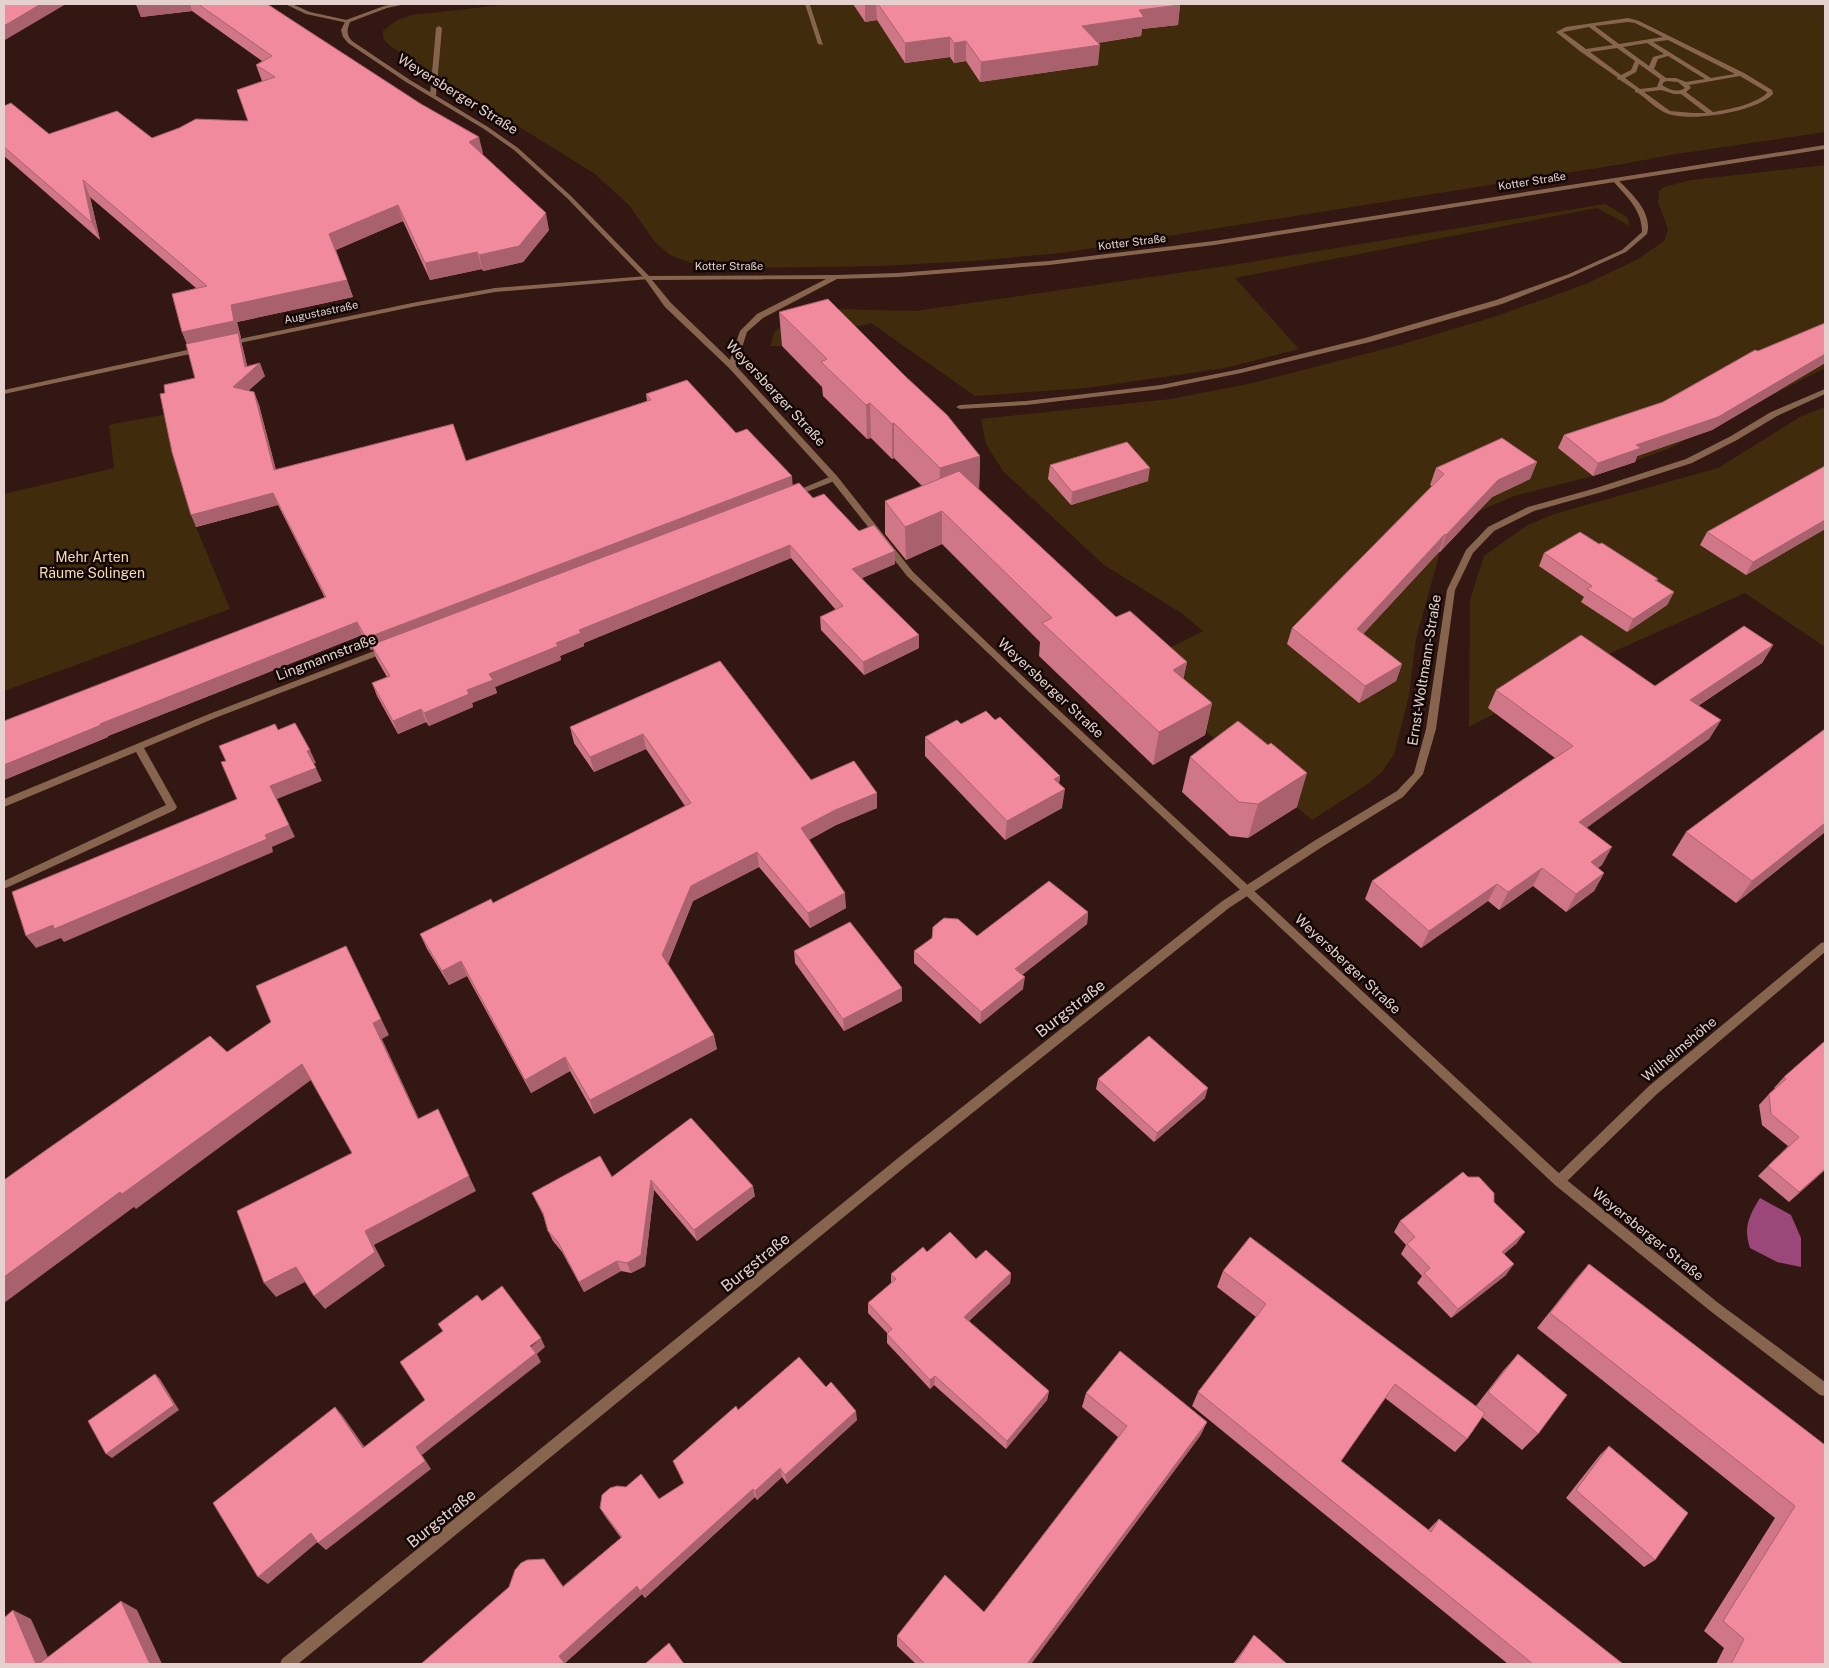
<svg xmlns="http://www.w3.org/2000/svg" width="1829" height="1668" font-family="'Public Sans',sans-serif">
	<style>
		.green { fill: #402c0c }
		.water { fill: #9b4779 }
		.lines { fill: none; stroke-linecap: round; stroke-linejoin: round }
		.service { fill: #87644d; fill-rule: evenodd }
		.minor { fill: #87644d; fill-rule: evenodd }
		.tertiary { fill: #87644d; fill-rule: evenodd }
		.wall { fill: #cf7787 }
		.shaded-wall { fill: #a9616e }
		.building { fill: #f18a9d; stroke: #a9616e }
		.labels { text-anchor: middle; stroke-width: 5; stroke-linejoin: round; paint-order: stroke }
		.far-street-label { font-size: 11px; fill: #e5d2ce; stroke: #120705 }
		.street-label { font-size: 14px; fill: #e5d2ce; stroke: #120705 }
		.park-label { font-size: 14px; fill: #f9dbb2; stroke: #120705 }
		.near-street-label { font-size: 16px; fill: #e5d2ce; stroke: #120705 }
	</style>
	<rect width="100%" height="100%" fill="#321713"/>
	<!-- green -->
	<g class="green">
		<polygon points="510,4 1825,4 1825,132 1676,154 1623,164 1061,253 973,261 880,266 740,268 691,263 670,255 655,242 629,205 595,174 407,57 389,45 383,38 383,31 397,20 412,15"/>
		<polygon points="1825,165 1825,368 1668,449 1593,476 1514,496 1477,512 1440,552 1416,639 1409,696 1394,754 1382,772 1369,783 1312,820 1130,668 1203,631 1183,614 1104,565 1003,471 986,444 981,419 1171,399 1253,383 1400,345 1497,316 1586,284 1638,259 1664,241 1668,229 1658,202 1659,191 1664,187 1691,180"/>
		<polygon points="1605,204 1627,217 1630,226 1597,208 1235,278 1299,349 1225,368 1178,375 1086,388 975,396 871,323 782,346 770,346 775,331 789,321 835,309 915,311 1220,267"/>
		<polygon points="1825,407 1825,647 1745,593 1615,651 1469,727 1470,600 1484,556 1526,526 1554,514 1718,468 1800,417"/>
		<polygon points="167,414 196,527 230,609 4,691 4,494 114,468 109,425"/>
	</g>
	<!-- water -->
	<path class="water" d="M1760,1198L1791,1215L1801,1238V1267L1777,1262L1750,1248C1743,1227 1749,1216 1760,1198Z"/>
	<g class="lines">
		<!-- service -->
		<g class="service">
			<polygon points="805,4 810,5 823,45 818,44"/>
			<polygon points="439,26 442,28 436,95 433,97 430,95 436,28"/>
		</g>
		<!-- minor -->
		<g class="minor">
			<polygon points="285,4 292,4 310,12 351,21 348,23 306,14"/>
			<path d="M1628,18L1639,21L1744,73L1772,90L1773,94C1756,112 1689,123 1666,113C1656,109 1647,99 1638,93L1635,92V90L1620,80L1617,79V77L1581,52L1556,32L1566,27ZM1628,22L1635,23L1663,37L1619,44L1595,26ZM1589,27L1613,45L1586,49L1563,32ZM1668,40L1735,74L1711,78L1653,42ZM1647,43L1664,54L1653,57L1649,66L1623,47ZM1617,48L1635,61L1631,70L1621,75L1590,52ZM1668,56L1705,79L1686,82L1676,78H1666L1654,69L1658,59ZM1639,64L1660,79L1657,87L1640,89L1625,78L1636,72ZM1740,76L1767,92V93C1754,105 1730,109 1713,112L1686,92L1691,88L1689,85ZM1667,81L1678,82L1685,88C1677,93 1670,90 1662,85L1664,82ZM1661,90L1674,94H1681L1706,113H1693L1670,111L1644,92Z"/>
			<path d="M1613,179H1617C1631,193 1653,212 1647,234L1626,252L1573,276L1502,304L1370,342L1241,373L1161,389L1026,405L960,409L956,407L960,405L1026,401L1161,385L1241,369L1365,338L1496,300L1569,274L1622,250L1642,232C1642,210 1627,197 1613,181Z"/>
			<polygon points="647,276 649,277 649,279 495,292 417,306 230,345 226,343 230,341 417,302 495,288"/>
			<polygon points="201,347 204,347 204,351 4,394 4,390"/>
			<polygon points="1825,389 1825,394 1777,416 1737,440 1692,463 1602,492 1534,511 1494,531 1473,553 1455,590 1436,729 1423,774 1403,797 1322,847 1229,908 911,1162 298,1664 280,1664 282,1659 903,1154 1221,902 1314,841 1397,791 1414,773 1426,729 1447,590 1466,550 1488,527 1528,507 1596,488 1686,459 1731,436 1771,412"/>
			<polygon points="834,475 837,476 837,480 796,496 793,497 789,494"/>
			<polygon points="387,646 390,647 391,649 390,651 215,718 144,748 177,807 175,810 4,889 4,881 166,805 136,752 4,807 4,799 209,714"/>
			<polygon points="1825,942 1825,952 1657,1094 1563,1185 1559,1186 1555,1185 1553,1181 1555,1177 1649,1086 1821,943"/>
		</g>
		<!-- tertiary -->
		<path class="tertiary" d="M395,4H406L387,8L350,22C347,30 346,34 352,41L410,80L488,127L518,148L571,196L649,276L836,275L898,273L1049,261L1214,241L1825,145V149L1214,245L1049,265L898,277L837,279L763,318L747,332L736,366L837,476L913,572L1036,689L1563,1177L1717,1302L1825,1382V1396L1820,1395L1709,1310L1555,1185L1030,693L907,576L831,480L729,368L665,307L645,279L567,198L514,150L484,129L406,82L348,43L343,37L341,30L346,20L384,6ZM826,279L757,314L740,331L730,360L671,303L652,280Z"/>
	</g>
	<!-- wall -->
	<g class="wall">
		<polygon points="136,4 270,4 268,4 483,153 482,154 549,230 523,262 483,271 482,269 430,280 403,221 336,250 353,297 237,322 241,338 240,338 242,345 247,366 265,376 248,391 254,392 259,405 276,470 466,461 647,401 646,394 736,433 792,485 813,498 859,531 895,551 895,564 862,578 919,648 864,675 821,630 820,617 836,610 791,558 584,643 584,646 560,656 561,660 495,687 497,693 472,703 473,707 429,726 426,722 398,734 377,696 372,683 387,677 376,658 373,649 371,650 362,635 108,736 108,737 4,780 325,598 278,505 196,527 165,393 195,378 187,344 182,332 196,288 90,197 100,240 4,156 4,106 49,134 152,138 248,121 237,90 263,81 262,81 256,65 262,61 192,11 141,17"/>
		<polygon points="853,4 1179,4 1180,5 1178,25 1142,29 1141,36 1098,43 1098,65 980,82 966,61 954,63 950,57 905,63 877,20 865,22"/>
		<polygon points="779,312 980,456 979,489 1116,617 1187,662 1183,679 1212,703 1205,735 1153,765 1039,656 1040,642 942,544 906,560 885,534 885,501 922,486 894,458 892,459 871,438 867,439 823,396 822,387 782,346"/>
		<polygon points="1825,323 1825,363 1712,430 1637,456 1635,462 1593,476 1558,448 1564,435 1663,402 1758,351"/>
		<polygon points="1537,462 1530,479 1492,497 1440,552 1439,552 1363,634 1402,664 1396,681 1359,703 1287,644 1292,628 1432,486 1430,485 1436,468"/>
		<polygon points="1050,465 1148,481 1071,505 1048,479"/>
		<polygon points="1825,466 1825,529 1746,575 1700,545 1707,532"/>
		<polygon points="1599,544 1658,579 1657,581 1674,592 1667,605 1627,632 1581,602 1584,597 1539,566 1544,553"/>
		<polygon points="1773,645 1762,663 1698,706 1721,720 1709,739 1587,827 1602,865 1598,868 1604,873 1594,891 1566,912 1533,886 1499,910 1488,901 1421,948 1365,899 1372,881 1555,758 1488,708 1496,690 1655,686"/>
		<polygon points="720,661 811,780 877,808 836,825 809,840 846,908 810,928 759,867 693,901 668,964 717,1049 594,1114 570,1071 531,1093 467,976 449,985 427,949 420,934 493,903 685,806 646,749 594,772 574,743 570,727"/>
		<polygon points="995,720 1060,776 1059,783 1062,808 1005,840 925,756 925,737 961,724"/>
		<polygon points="1825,729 1825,832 1736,903 1672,855 1686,832"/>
		<polygon points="1190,757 1297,807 1248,838 1230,836 1182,792"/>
		<polygon points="1088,912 1087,924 1022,975 1023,989 980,1024 914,963 914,951 977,936"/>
		<polygon points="794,951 902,1001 844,1031 795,963"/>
		<polygon points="1825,1041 1825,1170 1789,1202 1758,1176 1788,1146 1762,1125 1759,1105 1769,1094 1775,1089 1774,1088 1784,1077"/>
		<polygon points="1098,1079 1205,1098 1154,1142 1096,1089"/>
		<polygon points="691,1118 755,1196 697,1241 654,1190 645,1266 631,1273 621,1271 584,1292 562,1252 553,1241 548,1231 544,1217 532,1193 612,1177"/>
		<polygon points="1468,1177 1494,1202 1517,1243 1504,1254 1506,1275 1451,1318 1417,1283 1422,1276 1401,1254 1406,1245 1394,1232 1400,1221"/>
		<polygon points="927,1252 976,1259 1011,1273 1010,1283 969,1321 1049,1391 1047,1400 1006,1449 934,1385 930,1389 887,1343 887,1333 868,1313 868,1303 891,1283 891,1274"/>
		<polygon points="1589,1264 1825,1445 1825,1664 1716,1664 1724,1648 1704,1631 1775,1518 1537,1328 1575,1280"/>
		<polygon points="1223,1271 1476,1406 1503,1371 1518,1354 1538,1434 1522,1450 1482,1417 1467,1439 1455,1452 1385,1398 1341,1461 1428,1530 1439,1519 1623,1664 1508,1664 1192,1406 1198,1392 1256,1317 1217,1287"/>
		<polygon points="826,1387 857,1420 787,1484 782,1477 757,1500 755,1497 645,1598 642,1594 565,1663 566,1664 421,1664 544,1559 563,1586 621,1538 605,1516 600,1508 659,1499 684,1484 673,1461 738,1410"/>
		<polygon points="1086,1393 1207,1422 1200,1436 1031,1664 916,1664 897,1646 897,1636 984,1612 1118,1437 1082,1407"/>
		<polygon points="1609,1446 1655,1560 1644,1567 1566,1498 1600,1455"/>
		<polygon points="1254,1635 1287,1664 1233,1664 1246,1646"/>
	</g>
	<!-- shaded-wall -->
	<g class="shaded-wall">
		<polygon points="41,4 66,4 5,40 4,38 4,26"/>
		<polygon points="136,4 190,4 192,11 141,17"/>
		<polygon points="865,4 876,4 877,20 865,22"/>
		<polygon points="1180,5 1178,25 1142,29 1141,36 1081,45 1082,26 1139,10"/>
		<polygon points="950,37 950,57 905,63 905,43"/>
		<polygon points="966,41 966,61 954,63 954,43"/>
		<polygon points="1100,45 1098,65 980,82 981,62"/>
		<polygon points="479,137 483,153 472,158 469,142"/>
		<polygon points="83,180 90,197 100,240 92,223"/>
		<polygon points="398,205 403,221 335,250 329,234"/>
		<polygon points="546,213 549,230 523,262 483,271 479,255"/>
		<polygon points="477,252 482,269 430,280 425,263"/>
		<polygon points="347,280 353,297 237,322 241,338 240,338 242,345 249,373 260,363 265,376 238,399 189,349 182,332 231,305"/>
		<polygon points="1825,354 1825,363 1712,430 1637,456 1635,462 1593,476 1598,463"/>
		<polygon points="254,392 259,405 279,483 274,470"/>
		<polygon points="870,403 871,438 867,439 866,405"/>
		<polygon points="894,423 894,458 892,459 892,424"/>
		<polygon points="980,456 979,491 939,503 940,468"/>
		<polygon points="1537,462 1530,479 1492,497 1440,552 1446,535 1498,480"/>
		<polygon points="1150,468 1148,481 1071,505 1072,492"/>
		<polygon points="792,476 793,489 371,645 373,649 371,650 366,638"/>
		<polygon points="273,493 278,505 196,527 191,515"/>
		<polygon points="942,511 942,544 906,560 905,527"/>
		<polygon points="1825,520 1825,529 1746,575 1753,562"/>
		<polygon points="1445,534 1439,552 1352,646 1357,629"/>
		<polygon points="790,545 791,558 584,643 584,646 560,656 561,660 495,687 497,693 472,703 473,707 429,726 424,713 467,690 489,674 556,643 579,630"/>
		<polygon points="895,551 895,564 853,582 852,569"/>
		<polygon points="1674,592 1667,605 1627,632 1633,619"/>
		<polygon points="357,622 362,635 108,736 108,737 4,780 4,765 100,724"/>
		<polygon points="919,635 919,648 864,675 863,662"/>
		<polygon points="1773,645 1762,663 1679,718 1690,700"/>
		<polygon points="1187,662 1180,695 1173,670"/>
		<polygon points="1402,664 1396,681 1359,703 1365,686"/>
		<polygon points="1212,703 1205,735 1153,765 1159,732"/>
		<polygon points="421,709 426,722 398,734 393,721"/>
		<polygon points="1721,720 1709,739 1570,840 1579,822"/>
		<polygon points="643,734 646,749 594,772 590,757"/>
		<polygon points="310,750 316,763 313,764 307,751"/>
		<polygon points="316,768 322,781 277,799 295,837 272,847 273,852 64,942 61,938 36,948 26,936 265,835 270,786"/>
		<polygon points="1307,773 1297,807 1248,838 1258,804"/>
		<polygon points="1060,776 1058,793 1065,789 1062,808 1005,840 1007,821 1054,779"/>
		<polygon points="877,793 877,808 836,825 803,843 801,828 835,810"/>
		<polygon points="1825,823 1825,832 1736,903 1752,881"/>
		<polygon points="1612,847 1602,865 1581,880 1591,862"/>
		<polygon points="757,852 759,867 693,901 666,969 662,955 691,886"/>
		<polygon points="1542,868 1533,886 1499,910 1508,892"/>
		<polygon points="1604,873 1594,891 1566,912 1576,894"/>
		<polygon points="1497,884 1488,901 1421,948 1429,931"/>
		<polygon points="845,893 846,908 810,928 808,913"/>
		<polygon points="1088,912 1087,924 1014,981 1015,969"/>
		<polygon points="346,946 389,1035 382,1039 426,1134 418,1119 373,1023"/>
		<polygon points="461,961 467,976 449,985 442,971"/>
		<polygon points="1025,977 1023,989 980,1024 981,1012"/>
		<polygon points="902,988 902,1001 844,1031 843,1019"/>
		<polygon points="714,1035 717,1049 594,1114 590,1100"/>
		<polygon points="565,1057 570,1071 531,1093 525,1080"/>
		<polygon points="302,1064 311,1080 136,1209 134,1207 4,1303 4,1277 120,1192"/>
		<polygon points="1208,1088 1205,1098 1154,1142 1157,1133"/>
		<polygon points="438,1109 476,1191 374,1245 385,1266 325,1309 314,1296 365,1231"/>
		<polygon points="1825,1169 1825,1170 1789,1202 1799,1192"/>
		<polygon points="651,1180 654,1190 645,1266 631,1273 627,1263"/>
		<polygon points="753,1186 755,1196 697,1241 694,1230"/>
		<polygon points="1525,1232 1517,1243 1494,1262 1502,1252"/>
		<polygon points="617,1261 621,1271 584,1292 579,1282"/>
		<polygon points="1514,1264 1506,1275 1451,1318 1458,1309"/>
		<polygon points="296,1267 307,1281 276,1297 264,1283"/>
		<polygon points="1011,1273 1010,1283 963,1326 964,1317"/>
		<polygon points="541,1338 545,1347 537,1354 541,1362 422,1455 431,1469 326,1550 318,1543 416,1447"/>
		<polygon points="155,1374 160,1379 179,1410 112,1458 106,1454"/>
		<polygon points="935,1376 934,1385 930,1389 930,1380"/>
		<polygon points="1049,1391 1047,1400 1006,1449 1007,1441"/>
		<polygon points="335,1407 342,1415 371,1456 363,1448"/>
		<polygon points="856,1411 857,1420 787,1484 785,1475"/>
		<polygon points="1207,1422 1200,1436 1031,1664 1027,1664"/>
		<polygon points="780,1468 782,1477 757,1500 755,1491"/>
		<polygon points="753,1489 755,1497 645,1598 640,1591"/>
		<polygon points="311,1533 320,1540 268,1584 258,1577"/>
		<polygon points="637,1586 642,1594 565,1663 566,1664 565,1664 559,1656"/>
		<polygon points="121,1601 137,1610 162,1664 150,1664"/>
		<polygon points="13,1610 31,1619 51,1664 36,1664"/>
	</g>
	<!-- building -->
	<g class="building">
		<polygon points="4,4 41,4 4,26"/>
		<polygon points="198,4 267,4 421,104 479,137 469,142 546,213 519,246 479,255 477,252 425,263 398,205 329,234 347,280 231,305 234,321 182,332 172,294 207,286 83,180 92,223 4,147 4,106 11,103 49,134 117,111 152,138 179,128 196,119 248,121 237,90 275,77 256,65 272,56"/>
		<polygon points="878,4 1179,4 1180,5 1139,10 1144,17 1082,26 1100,45 981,62 966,41 954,43 950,37 905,43"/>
		<polygon points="828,299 905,376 947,415 980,456 940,468 894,423 892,424 870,403 866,405 821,362 827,359 779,312"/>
		<polygon points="1825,323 1825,354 1718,417 1636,445 1641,448 1598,463 1564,435 1663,402 1755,350 1758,351"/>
		<polygon points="238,333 245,367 260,363 233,387 254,392 274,470 453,424 466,461 651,400 646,394 687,380 736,433 747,429 792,476 366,638 357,622 100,724 101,725 4,765 4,721 326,597 273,493 191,515 172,452 160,394 165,393 164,385 195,378 186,344"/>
		<polygon points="1502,438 1537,462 1498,480 1446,535 1445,534 1357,629 1402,664 1365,686 1292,628 1444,474 1436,468"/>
		<polygon points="1127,442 1150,468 1072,492 1050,465"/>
		<polygon points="1825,466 1825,520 1753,562 1707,532"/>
		<polygon points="959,471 1116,617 1130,611 1187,662 1173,670 1212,703 1159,732 1042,623 1052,618 942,511 905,527 885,501"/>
		<polygon points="799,483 813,498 824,494 859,531 874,525 895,551 852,569 919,635 863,662 820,617 843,606 790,545 579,630 581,633 556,643 558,646 489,674 493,680 467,690 469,694 424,713 421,709 393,721 372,683 390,676 371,645"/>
		<polygon points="1580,532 1599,544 1602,543 1658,579 1655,580 1674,592 1633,619 1587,589 1592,586 1544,553"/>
		<polygon points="1744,626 1773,645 1690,700 1721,720 1579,822 1612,847 1591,862 1604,873 1576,894 1542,868 1508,892 1497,884 1429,931 1372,881 1573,746 1496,690 1581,635 1655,686"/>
		<polygon points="720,661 811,780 854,761 877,793 835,810 801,828 845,893 808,913 757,852 691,886 662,955 714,1035 590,1100 565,1057 525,1080 461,961 442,971 420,934 491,899 493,903 691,803 643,734 590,757 570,727"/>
		<polygon points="986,711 995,720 1000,717 1060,776 1054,779 1065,789 1007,821 925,737 957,720 961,724"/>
		<polygon points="1238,721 1268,745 1271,743 1307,773 1258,804 1239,802 1190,757"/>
		<polygon points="295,723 310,750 307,751 316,768 270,786 289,825 265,835 267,839 54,929 53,925 26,936 12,892 237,799 221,762 226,761 219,746 275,724 278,730"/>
		<polygon points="1825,729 1825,823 1752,881 1686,832"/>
		<polygon points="1049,881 1088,912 1015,969 1025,977 981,1012 914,951 932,938 933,927 944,918 958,919 977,936"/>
		<polygon points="850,922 902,988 843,1019 794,951"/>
		<polygon points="346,946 381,1019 373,1023 418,1119 438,1109 469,1176 365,1231 375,1252 314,1296 296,1267 264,1283 237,1211 352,1153 302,1064 122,1194 120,1192 4,1277 4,1180 49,1148 210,1036 227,1052 271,1022 256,986"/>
		<polygon points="1149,1036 1208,1088 1157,1133 1098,1079"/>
		<polygon points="1825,1041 1825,1169 1799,1192 1768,1166 1799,1137 1771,1114 1769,1094 1786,1079 1784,1077"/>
		<polygon points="691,1118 753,1186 694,1230 651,1180 641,1255 627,1263 617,1261 579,1282 558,1242 548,1231 543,1213 532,1193 600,1156 612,1177"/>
		<polygon points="1463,1172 1468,1177 1479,1177 1494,1193 1494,1202 1525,1232 1502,1252 1514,1264 1458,1309 1424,1273 1430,1268 1407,1244 1415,1237 1400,1221"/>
		<polygon points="950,1232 976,1259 986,1250 1011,1273 964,1317 1049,1391 1007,1441 935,1376 930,1380 887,1334 892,1329 868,1303 896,1279 891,1274 923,1247 927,1252"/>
		<polygon points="1250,1237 1485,1413 1467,1439 1395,1384 1341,1461 1431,1532 1439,1519 1623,1664 1533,1664 1198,1392 1266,1304 1223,1271"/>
		<polygon points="1589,1264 1825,1445 1825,1664 1731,1664 1744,1639 1723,1621 1795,1506 1550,1313"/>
		<polygon points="502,1286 541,1338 530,1346 536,1353 416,1447 425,1461 318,1543 311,1533 258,1577 213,1503 335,1407 363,1448 425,1400 400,1362 443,1331 438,1324 477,1295 482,1301"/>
		<polygon points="1120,1351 1207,1422 1027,1664 925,1664 897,1636 945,1575 984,1612 1127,1426 1086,1393"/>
		<polygon points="1518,1354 1567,1395 1538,1434 1488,1392"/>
		<polygon points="799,1357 826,1387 831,1382 856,1411 785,1475 780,1468 755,1491 753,1489 640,1591 637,1586 559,1656 565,1664 421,1664 509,1587 515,1570 521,1563 527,1560 544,1559 563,1587 622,1537 600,1508 602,1495 610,1488 617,1486 626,1487 641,1474 659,1499 684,1483 673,1461 736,1406 738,1410"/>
		<polygon points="155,1374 174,1405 106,1454 88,1421"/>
		<polygon points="1609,1446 1688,1513 1655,1560 1576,1490"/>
		<polygon points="121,1601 150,1664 39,1664"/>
		<polygon points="13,1610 36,1664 4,1664 4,1618"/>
		<polygon points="1254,1635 1287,1664 1235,1664"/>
		<polygon points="669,1643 684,1664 645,1664"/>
	</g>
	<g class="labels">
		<!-- far-street labels -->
		<g class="far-street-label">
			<text transform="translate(1532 181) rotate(-9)" y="4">Kotter Straße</text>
			<text transform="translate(1132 242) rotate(-7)" y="4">Kotter Straße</text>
			<text x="729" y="270">Kotter Straße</text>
			<text transform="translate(321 312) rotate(-12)" y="4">Augustastraße</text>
		</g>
		<!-- street labels -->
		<g class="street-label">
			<text transform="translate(458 94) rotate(32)" y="5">Weyersberger Straße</text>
			<text transform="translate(776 393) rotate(47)" y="5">Weyersberger Straße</text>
			<text transform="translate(326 657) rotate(-21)" y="5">Lingmannstraße</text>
			<text transform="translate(1424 670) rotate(-81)" y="5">Ernst-Woltmann-Straße</text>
			<text transform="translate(1051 688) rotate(43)" y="5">Weyersberger Straße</text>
			<text transform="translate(1348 964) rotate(43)" y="5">Weyersberger Straße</text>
			<text transform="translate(1679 1049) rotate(-40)" y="5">Wilhelmshöhe</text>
			<text transform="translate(1648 1234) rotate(39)" y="5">Weyersberger Straße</text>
		</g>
		<!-- park labels -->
		<g class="park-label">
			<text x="92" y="562">Mehr Arten<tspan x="92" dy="16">Räume Solingen</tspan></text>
		</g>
		<!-- near-street labels -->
		<g class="near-street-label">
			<text transform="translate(1070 1008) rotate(-38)" y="6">Burgstraße</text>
			<text transform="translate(755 1262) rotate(-39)" y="6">Burgstraße</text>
			<text transform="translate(441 1518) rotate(-39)" y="6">Burgstraße</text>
		</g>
	</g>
	<!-- border -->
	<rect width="1829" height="1668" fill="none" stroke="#e5d2ce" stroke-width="10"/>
</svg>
